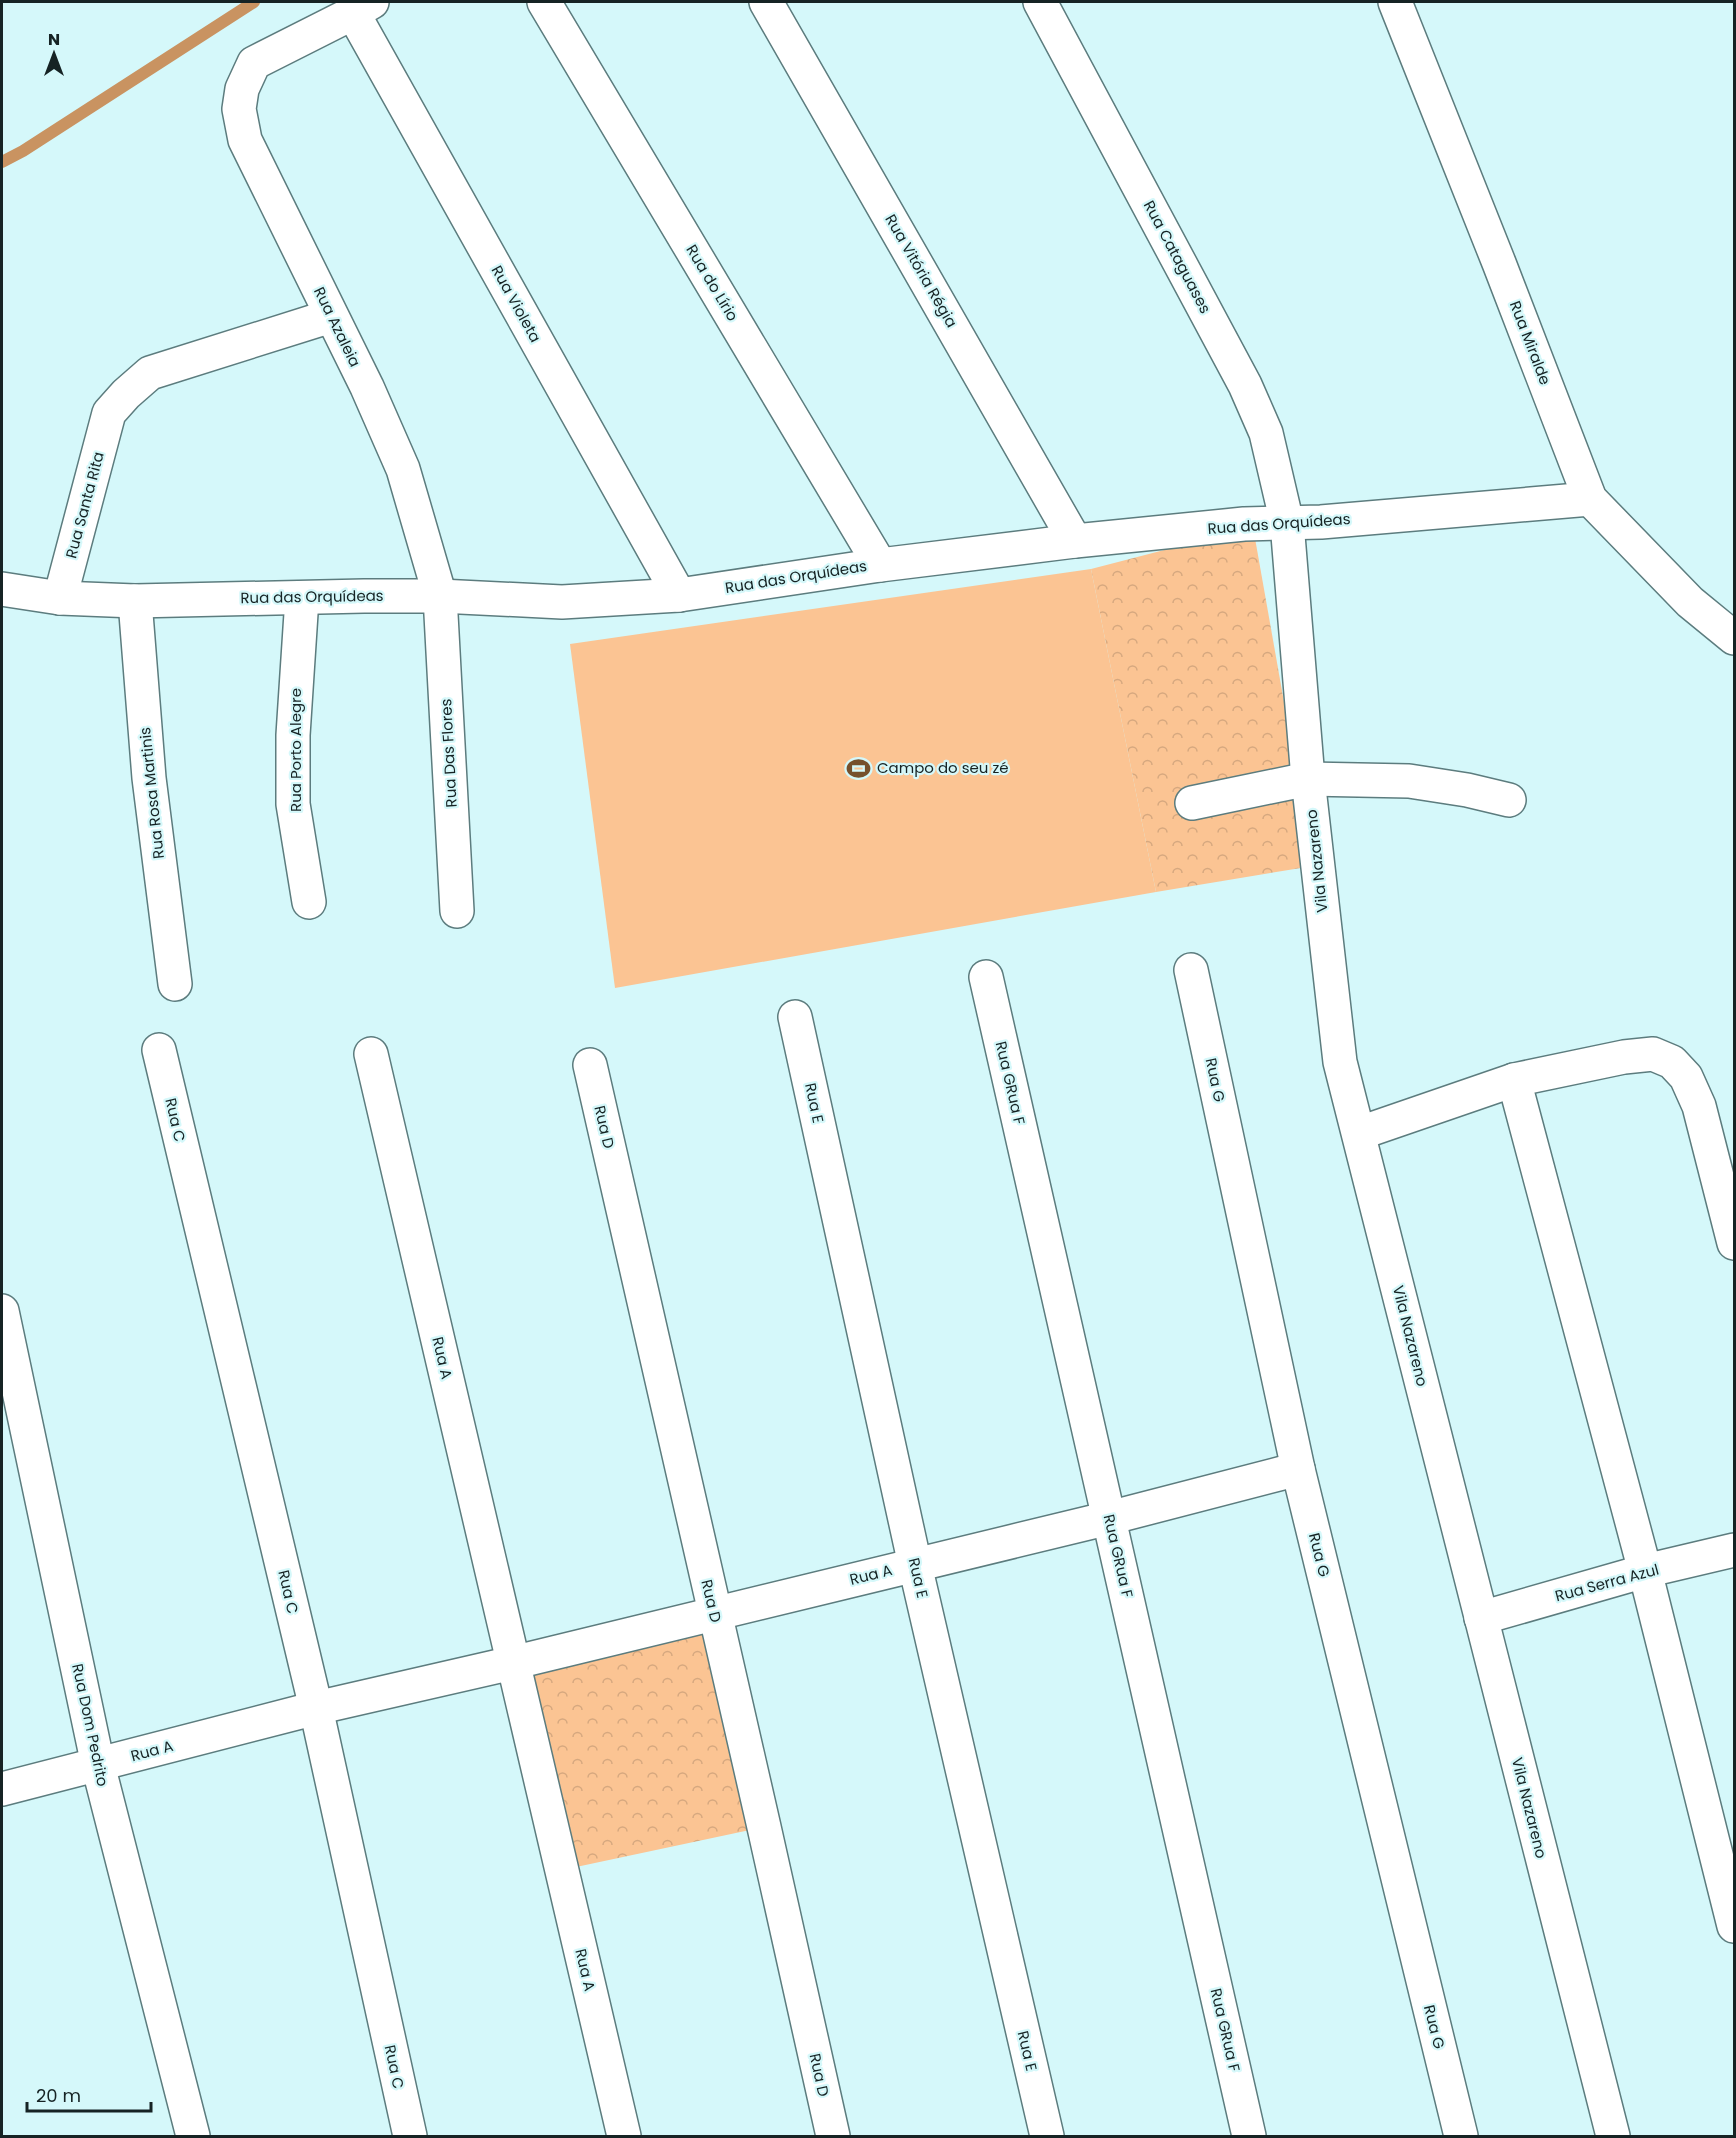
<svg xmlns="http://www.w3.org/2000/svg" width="1736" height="2138" font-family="Poppins,sans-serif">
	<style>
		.park { fill: url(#park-crowns) }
		.pitch { fill: #fbc493 }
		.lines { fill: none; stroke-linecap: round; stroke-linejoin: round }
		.stream { stroke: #c99361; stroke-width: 12 }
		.minor-casing { stroke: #5c7c7e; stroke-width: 36 }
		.minor { stroke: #fff; stroke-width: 33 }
		.labels { text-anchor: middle; stroke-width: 4.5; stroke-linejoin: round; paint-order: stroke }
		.street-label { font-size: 15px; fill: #162324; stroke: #d5f8fa }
		.poi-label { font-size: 15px; fill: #162324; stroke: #d5f8fa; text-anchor: start }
	</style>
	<defs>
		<pattern id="park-crowns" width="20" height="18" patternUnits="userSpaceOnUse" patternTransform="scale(1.5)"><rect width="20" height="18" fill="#fbc493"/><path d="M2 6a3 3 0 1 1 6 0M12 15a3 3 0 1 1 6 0" fill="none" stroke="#d6a87f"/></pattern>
	</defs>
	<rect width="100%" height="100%" fill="#d5f8fa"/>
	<!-- park -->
	<g class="park">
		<polygon points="1253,527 1313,866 1156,892 1091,569"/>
		<polygon points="714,1613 764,1827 562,1870 512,1663"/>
	</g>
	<!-- pitch -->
	<polygon class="pitch" points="1091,569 1156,892 615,988 570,644"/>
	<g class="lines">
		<!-- stream -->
		<polyline class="stream" points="2,162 23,151 254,2"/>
		<defs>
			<g id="minor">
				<polyline points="372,2 353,13 254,63 242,89 239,109 245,140 367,387 403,469 440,596 457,911"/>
				<polyline points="544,2 880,565"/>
				<polyline points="766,2 1075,541"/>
				<polyline points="1040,2 1245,385 1266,433 1287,523 1308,779 1340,1062 1613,2136"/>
				<polyline points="1395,2 1499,263 1590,499 1690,602 1734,638"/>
				<polyline points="353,13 679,595"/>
				<polyline points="2,589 60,598 135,601 364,596 440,596 562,602 679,595 880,565 1075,541 1244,524 1321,522 1590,499"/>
				<polyline points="60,598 109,413 126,394 150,373 331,316"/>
				<polyline points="302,598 293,735 293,804 309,902"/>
				<polyline points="135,601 149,778 175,984"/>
				<polyline points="1192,803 1308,779 1409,781 1467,790 1509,800"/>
				<polyline points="1191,970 1298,1469 1461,2136"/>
				<polyline points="986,977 1249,2136"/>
				<polyline points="795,1017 915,1565 1047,2136"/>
				<polyline points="159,1050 316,1708 410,2136"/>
				<polyline points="371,1054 624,2136"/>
				<polyline points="590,1065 764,1827 833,2136"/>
				<polyline points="1514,1080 1645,1571 1734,1926"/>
				<polyline points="1360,1133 1514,1080 1624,1057 1653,1054 1672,1062 1686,1077 1699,1106 1734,1243"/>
				<polyline points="2,1311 98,1765 193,2136"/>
				<polyline points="1481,1618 1645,1571 1734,1550"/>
				<polyline points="2,1789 316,1708 512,1663 1109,1518 1298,1469"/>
			</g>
		</defs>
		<!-- minor casing -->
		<use href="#minor" class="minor-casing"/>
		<!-- minor -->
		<use href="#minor" class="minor"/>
	</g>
	<!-- icons -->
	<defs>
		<symbol id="stadium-bare" viewBox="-9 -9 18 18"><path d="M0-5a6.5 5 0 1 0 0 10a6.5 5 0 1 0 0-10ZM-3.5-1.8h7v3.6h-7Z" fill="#76502c" stroke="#d5f8fa" stroke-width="2.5" paint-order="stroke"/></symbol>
	</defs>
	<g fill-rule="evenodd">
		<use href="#stadium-bare" x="842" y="752" width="33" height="33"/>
	</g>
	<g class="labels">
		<!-- street labels -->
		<g class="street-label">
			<text transform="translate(1177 257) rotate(62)" y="5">Rua Cataguases</text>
			<text transform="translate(921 271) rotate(60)" y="5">Rua Vitória Régia</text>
			<text transform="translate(712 283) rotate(59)" y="5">Rua do Lírio</text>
			<text transform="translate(516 304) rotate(61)" y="5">Rua Violeta</text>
			<text transform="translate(337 327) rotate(64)" y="5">Rua Azaleia</text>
			<text transform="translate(1530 343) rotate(69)" y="5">Rua Miralde</text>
			<text transform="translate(85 505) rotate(-75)" y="5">Rua Santa Rita</text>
			<text transform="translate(1279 524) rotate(-4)" y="5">Rua das Orquídeas</text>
			<text transform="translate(796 577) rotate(-9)" y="5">Rua das Orquídeas</text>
			<text transform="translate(312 597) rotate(-1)" y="5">Rua das Orquídeas</text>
			<text transform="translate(296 750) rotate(-90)" y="5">Rua Porto Alegre</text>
			<text transform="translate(449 753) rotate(-93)" y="5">Rua Das Flores</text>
			<text transform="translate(152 793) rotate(-96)" y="5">Rua Rosa Martinis</text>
			<text transform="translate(1317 861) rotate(-96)" y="5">Vila Nazareno</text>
			<text transform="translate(1215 1080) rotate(78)" y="5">Rua G</text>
			<text transform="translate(1010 1083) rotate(77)" y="5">Rua GRua F</text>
			<text transform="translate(814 1103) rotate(78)" y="5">Rua E</text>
			<text transform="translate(175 1120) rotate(77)" y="5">Rua C</text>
			<text transform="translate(604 1127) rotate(77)" y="5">Rua D</text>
			<text transform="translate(1410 1336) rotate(76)" y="5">Vila Nazareno</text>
			<text transform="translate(442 1358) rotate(77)" y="5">Rua A</text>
			<text transform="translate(1319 1555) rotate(76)" y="5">Rua G</text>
			<text transform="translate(1118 1556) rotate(77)" y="5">Rua GRua F</text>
			<text transform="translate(871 1575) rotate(-14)" y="5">Rua A</text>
			<text transform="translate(918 1578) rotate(77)" y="5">Rua E</text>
			<text transform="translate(1607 1583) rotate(-15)" y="5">Rua Serra Azul</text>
			<text transform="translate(288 1592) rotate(77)" y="5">Rua C</text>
			<text transform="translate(711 1601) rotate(77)" y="5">Rua D</text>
			<text transform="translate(90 1725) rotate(78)" y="5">Rua Dom Pedrito</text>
			<text transform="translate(152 1751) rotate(-15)" y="5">Rua A</text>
			<text transform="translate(1529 1808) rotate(76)" y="5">Vila Nazareno</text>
			<text transform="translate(585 1970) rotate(77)" y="5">Rua A</text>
			<text transform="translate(1434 2027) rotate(76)" y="5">Rua G</text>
			<text transform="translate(1225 2030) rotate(77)" y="5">Rua GRua F</text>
			<text transform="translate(1027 2051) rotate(77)" y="5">Rua E</text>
			<text transform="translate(394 2067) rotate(78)" y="5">Rua C</text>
			<text transform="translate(819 2075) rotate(78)" y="5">Rua D</text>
		</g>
		<!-- poi labels -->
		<g class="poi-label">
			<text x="877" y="773">Campo do seu zé</text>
		</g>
	</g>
	<!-- border -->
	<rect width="1736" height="2138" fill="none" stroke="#162324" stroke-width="6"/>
	<!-- north arrow -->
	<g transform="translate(54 54)" stroke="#d5f8fa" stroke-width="4.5" paint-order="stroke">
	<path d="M0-4.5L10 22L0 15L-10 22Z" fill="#162324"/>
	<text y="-9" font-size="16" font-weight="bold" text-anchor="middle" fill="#162324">N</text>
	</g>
	<!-- scale -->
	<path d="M27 2102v9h124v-9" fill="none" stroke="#162324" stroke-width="3"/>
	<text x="36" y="2102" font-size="18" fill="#162324" stroke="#d5f8fa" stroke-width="4.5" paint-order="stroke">20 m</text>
</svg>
